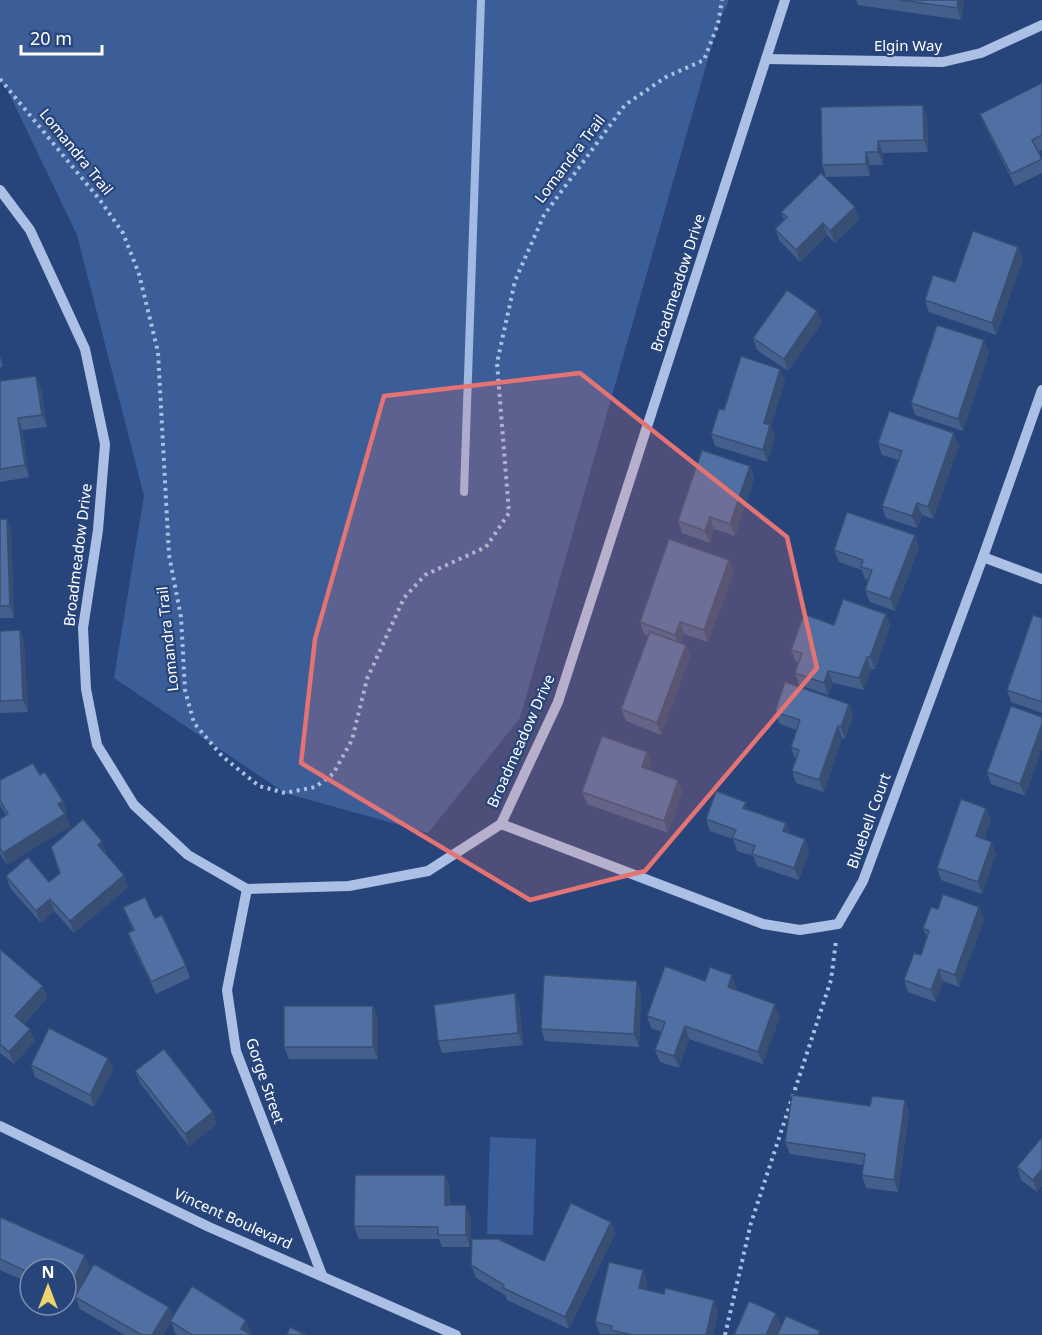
<svg xmlns="http://www.w3.org/2000/svg" width="1042" height="1335" font-family="'Noto Sans',sans-serif">
	<style>
		.green { fill: #3b5d98 }
		.lines { fill: none; stroke-linecap: round; stroke-linejoin: round }
		.stream { stroke: #a0bae4; stroke-width: 8 }
		.path { stroke: #abc0e4; stroke-width: 4; stroke-dasharray: 3 4.5; stroke-linecap: butt }
		.minor { stroke: #abc0e4; stroke-width: 10 }
		.wall { fill: #455f8c }
		.shaded-wall { fill: #384e72 }
		.building { fill: #506fa3; stroke: #384e72; stroke-width: 1.5 }
		.marked { fill: #e47373; fill-opacity: 0.2; stroke: #e47373; stroke-width: 4.5; stroke-linejoin: round }
		.labels { text-anchor: middle; stroke-width: 4.5; stroke-linejoin: round; paint-order: stroke }
		.street-label { font-size: 15px; fill: #fff; stroke: #27457b }
	</style>
	<rect width="100%" height="100%" fill="#27457b"/>
	<!-- green -->
	<g class="green">
		<polygon points="0,0 729,0 718,24 520,718 428,833 285,793 114,678 144,496 77,235 6,87 0,82"/>
		<polygon points="490,1137 536,1139 533,1235 487,1234"/>
	</g>
	<g class="lines">
		<!-- stream -->
		<polyline class="stream" points="464,492 481,0"/>
		<!-- path -->
		<g class="path">
			<polyline points="0,79 100,200 123,233 139,274 158,352 169,555 181,617 185,690 194,723 222,756 259,786 285,793 315,787 333,774 352,740 367,679 404,598 425,575 486,547 509,513 497,363 515,281 544,215 625,105 666,77 704,60 718,24 722,0"/>
			<polyline points="725,1335 751,1223 831,980 836,941"/>
		</g>
		<!-- minor -->
		<g class="minor">
			<polyline points="766,59 943,62 981,53 1042,25"/>
			<polyline points="0,190 30,230 85,349 105,444 98,530 83,628 86,689 97,745 134,805 188,855 247,889 349,886 428,871 501,824 558,702 785,0"/>
			<polyline points="983,557 1042,579"/>
			<polyline points="501,824 763,924 800,930 838,924 863,881 983,557 1042,390"/>
			<polyline points="247,889 227,990 236,1051 322,1275"/>
			<polyline points="0,1126 209,1227 456,1335"/>
		</g>
	</g>
	<!-- wall -->
	<g class="wall">
		<polygon points="856,0 964,0 961,20 858,5"/>
		<polygon points="1042,83 1042,150 1038,152 1042,160 1042,173 1015,186 985,126 980,114"/>
		<polygon points="923,105 927,118 928,152 883,153 883,165 870,165 870,176 826,177 822,165"/>
		<polygon points="781,212 859,219 835,243 827,235 800,262 780,241 775,229 784,220"/>
		<polygon points="1018,247 1023,259 996,335 929,312 925,300"/>
		<polygon points="817,311 822,323 788,371 757,350 753,338"/>
		<polygon points="989,352 963,431 915,415 911,403"/>
		<polygon points="0,357 3,366 0,368"/>
		<polygon points="36,376 41,388 47,427 22,430 29,477 0,482 0,381"/>
		<polygon points="785,381 771,426 775,437 767,462 715,446 711,434 724,410"/>
		<polygon points="878,443 959,446 933,519 922,515 917,528 886,518 882,506 898,460 882,455"/>
		<polygon points="750,466 754,478 735,536 714,529 710,543 682,533 678,521"/>
		<polygon points="0,519 7,519 11,531 14,618 0,618"/>
		<polygon points="919,547 895,611 870,602 865,590 869,580 865,579 862,570 839,562 834,550"/>
		<polygon points="729,560 734,572 708,642 684,634 681,643 686,645 690,657 661,735 626,721 621,709 649,636 644,634 640,622"/>
		<polygon points="886,614 890,626 875,669 871,669 864,690 833,683 828,695 799,685 795,673 798,663 796,662 791,650 834,625"/>
		<polygon points="1042,618 1042,713 1011,702 1007,690"/>
		<polygon points="0,631 24,642 28,712 0,713"/>
		<polygon points="849,704 853,716 845,739 842,738 824,792 796,783 792,771 796,760 795,759 791,747 796,730 780,724 775,712"/>
		<polygon points="1042,717 1042,748 1025,796 991,784 987,772"/>
		<polygon points="647,752 651,764 649,770 682,792 668,833 587,804 582,792"/>
		<polygon points="40,775 63,801 67,813 65,814 70,826 7,865 0,853 0,819 6,815 0,805 0,780"/>
		<polygon points="986,808 991,820 984,839 996,854 982,894 941,880 937,868"/>
		<polygon points="749,810 790,834 805,839 809,851 799,880 757,866 753,856 737,851 733,839 710,831 706,819"/>
		<polygon points="106,853 106,854 128,887 74,933 54,911 41,923 10,888 6,876 49,882"/>
		<polygon points="123,907 155,918 186,966 190,978 156,994 132,945 128,933 133,931"/>
		<polygon points="979,907 984,919 959,987 943,981 936,1002 908,992 904,980 921,955 927,938 923,928 938,909"/>
		<polygon points="0,949 43,986 47,998 24,1024 35,1041 14,1064 0,1053"/>
		<polygon points="705,981 736,988 735,990 780,1016 763,1064 689,1039 679,1068 660,1062 655,1050 662,1032 651,1028 647,1016"/>
		<polygon points="641,993 639,1047 545,1041 541,1029"/>
		<polygon points="519,1005 523,1045 442,1053 438,1041"/>
		<polygon points="373,1006 378,1018 378,1059 289,1059 284,1047"/>
		<polygon points="108,1058 113,1070 94,1107 35,1077 31,1065"/>
		<polygon points="135,1071 217,1124 189,1146 140,1083"/>
		<polygon points="905,1100 909,1112 898,1192 866,1188 862,1175 863,1165 790,1154 785,1142 870,1106"/>
		<polygon points="1042,1137 1042,1186 1037,1192 1021,1180 1017,1167"/>
		<polygon points="445,1175 450,1188 450,1205 471,1217 470,1247 442,1247 439,1239 359,1239 354,1226"/>
		<polygon points="0,1217 85,1255 89,1267 77,1294 169,1307 173,1318 251,1332 250,1334 252,1335 177,1335 175,1333 171,1322 163,1335 125,1335 80,1309 76,1298 74,1302 66,1299 66,1269 30,1269 30,1283 0,1270"/>
		<polygon points="611,1222 615,1234 569,1329 507,1300 505,1295 476,1278 471,1265 544,1261"/>
		<polygon points="643,1270 647,1282 646,1290 664,1294 714,1300 718,1312 713,1335 600,1334 595,1322"/>
	</g>
	<!-- shaded-wall -->
	<g class="shaded-wall">
		<polygon points="958,0 964,0 961,20 957,8"/>
		<polygon points="923,105 927,118 928,152 924,140"/>
		<polygon points="878,141 883,153 883,165 878,152"/>
		<polygon points="866,152 870,165 870,176 866,164"/>
		<polygon points="855,207 859,219 835,243 830,231"/>
		<polygon points="823,223 827,235 800,262 796,250"/>
		<polygon points="1018,247 1023,259 996,335 992,323"/>
		<polygon points="817,311 822,323 788,371 784,359"/>
		<polygon points="984,340 989,352 963,431 958,419"/>
		<polygon points="780,369 785,381 771,426 775,437 767,462 763,450 764,423"/>
		<polygon points="36,376 41,388 47,427 42,415"/>
		<polygon points="18,418 22,430 29,477 25,465"/>
		<polygon points="954,433 959,446 933,519 928,507"/>
		<polygon points="750,466 754,478 735,536 730,524"/>
		<polygon points="917,503 922,515 917,528 912,516"/>
		<polygon points="710,517 714,529 710,543 705,531"/>
		<polygon points="7,519 11,531 14,618 10,606"/>
		<polygon points="915,535 919,547 895,611 890,599"/>
		<polygon points="729,560 734,572 708,642 704,630"/>
		<polygon points="886,614 890,626 875,669 870,657"/>
		<polygon points="680,622 684,634 679,647 675,635"/>
		<polygon points="20,630 24,642 28,712 23,700"/>
		<polygon points="686,645 690,657 661,735 657,723"/>
		<polygon points="867,657 871,669 864,690 859,678"/>
		<polygon points="828,671 833,683 828,695 824,683"/>
		<polygon points="849,704 853,716 845,739 841,727"/>
		<polygon points="1042,724 1042,748 1025,796 1020,784"/>
		<polygon points="838,726 842,738 824,792 819,780"/>
		<polygon points="647,752 651,764 646,779 642,767"/>
		<polygon points="678,780 682,792 668,833 664,821"/>
		<polygon points="63,801 67,813 63,816 58,804"/>
		<polygon points="746,802 750,814 743,808"/>
		<polygon points="986,808 991,820 980,848 976,836"/>
		<polygon points="65,814 70,826 7,865 3,853"/>
		<polygon points="786,823 791,835 783,831"/>
		<polygon points="805,839 809,851 799,880 794,868"/>
		<polygon points="102,841 106,853 102,857 98,845"/>
		<polygon points="992,842 996,854 982,894 978,882"/>
		<polygon points="124,875 128,887 74,933 70,921"/>
		<polygon points="50,899 54,911 41,923 36,911"/>
		<polygon points="979,907 984,919 959,987 955,975"/>
		<polygon points="939,969 943,981 936,1002 931,990"/>
		<polygon points="732,975 736,988 732,1000 728,987"/>
		<polygon points="637,981 641,993 639,1047 634,1034"/>
		<polygon points="43,986 47,998 20,1028 15,1016"/>
		<polygon points="515,993 519,1005 523,1045 518,1033"/>
		<polygon points="775,1004 780,1016 763,1064 758,1052"/>
		<polygon points="373,1006 378,1018 378,1059 373,1047"/>
		<polygon points="685,1026 689,1039 679,1068 674,1056"/>
		<polygon points="30,1029 35,1041 14,1064 9,1052"/>
		<polygon points="108,1058 113,1070 94,1107 90,1095"/>
		<polygon points="905,1100 909,1112 898,1192 894,1180"/>
		<polygon points="213,1112 217,1124 189,1146 185,1134"/>
		<polygon points="1042,1169 1042,1186 1037,1192 1033,1180"/>
		<polygon points="445,1175 450,1188 449,1217 445,1205"/>
		<polygon points="466,1205 471,1217 470,1247 466,1235"/>
		<polygon points="611,1222 615,1234 569,1329 565,1317"/>
		<polygon points="85,1255 89,1267 74,1302 69,1290"/>
		<polygon points="643,1270 647,1282 643,1300 639,1288"/>
		<polygon points="714,1300 718,1312 713,1335 706,1335"/>
		<polygon points="169,1307 173,1319 163,1335 152,1335"/>
		<polygon points="776,1313 781,1325 776,1335 766,1335"/>
		<polygon points="246,1320 251,1332 249,1335 241,1329"/>
	</g>
	<!-- building -->
	<g class="building">
		<polygon points="900,0 958,0 957,8"/>
		<polygon points="1042,83 1042,135 1032,140 1042,159 1011,174 980,114"/>
		<polygon points="923,105 924,140 878,141 878,152 866,152 866,164 822,165 821,107"/>
		<polygon points="821,173 855,207 830,231 823,223 796,250 775,229 787,217 781,212"/>
		<polygon points="973,231 1018,247 992,323 925,300 933,275 955,282"/>
		<polygon points="787,290 817,311 784,359 753,338"/>
		<polygon points="937,325 984,340 958,419 911,403"/>
		<polygon points="741,356 780,369 764,423 770,425 763,450 711,434 719,409 724,410"/>
		<polygon points="36,376 42,415 18,418 25,465 0,469 0,381"/>
		<polygon points="889,411 954,433 928,507 917,503 912,516 882,506 902,451 878,443"/>
		<polygon points="702,450 750,466 730,524 710,517 705,531 678,521"/>
		<polygon points="847,512 915,535 890,599 865,590 872,570 861,567 863,560 834,550"/>
		<polygon points="0,519 7,519 10,606 0,606"/>
		<polygon points="669,539 729,560 704,630 680,622 675,635 640,622"/>
		<polygon points="843,599 886,614 870,657 867,657 859,678 828,671 824,683 795,673 802,653 791,650 804,614 834,625"/>
		<polygon points="1033,615 1042,618 1042,702 1007,690"/>
		<polygon points="20,630 23,700 0,701 0,631"/>
		<polygon points="650,632 686,645 657,723 621,709"/>
		<polygon points="785,682 849,704 841,727 838,726 819,780 792,771 799,750 791,747 800,720 775,712"/>
		<polygon points="1011,706 1042,717 1042,724 1020,784 987,772"/>
		<polygon points="602,736 647,752 642,767 678,780 664,821 582,792"/>
		<polygon points="33,763 40,775 45,772 63,801 58,804 65,814 3,853 0,848 0,819 8,814 0,800 0,780"/>
		<polygon points="716,791 746,802 743,808 786,823 783,831 805,839 794,868 752,854 755,846 732,838 736,830 706,819"/>
		<polygon points="961,799 986,808 976,836 992,842 978,882 937,868"/>
		<polygon points="83,819 102,841 98,845 124,875 70,921 50,899 36,911 6,876 28,857 49,882 60,873 51,847"/>
		<polygon points="943,894 979,907 955,975 939,969 931,990 904,980 914,953 921,955 929,931 923,928 931,907 938,909"/>
		<polygon points="145,897 155,918 162,915 186,966 151,982 128,933 134,930 123,907"/>
		<polygon points="0,949 43,986 15,1016 30,1029 9,1052 0,1044"/>
		<polygon points="665,966 705,981 710,967 732,975 728,987 775,1004 758,1052 685,1026 674,1056 655,1050 665,1022 647,1016"/>
		<polygon points="544,975 637,981 634,1034 541,1029"/>
		<polygon points="515,993 518,1033 438,1041 434,1005"/>
		<rect x="284" y="1006" width="89" height="41"/>
		<polygon points="49,1028 108,1058 90,1095 31,1065"/>
		<polygon points="164,1049 213,1112 185,1134 135,1071"/>
		<polygon points="792,1095 870,1106 872,1096 905,1100 894,1180 862,1175 865,1154 785,1142"/>
		<polygon points="1042,1137 1042,1169 1033,1180 1017,1167"/>
		<polygon points="355,1175 445,1175 445,1205 466,1205 466,1235 438,1235 438,1227 354,1226"/>
		<polygon points="571,1203 611,1222 565,1317 503,1288 504,1285 471,1265 472,1239 498,1239 544,1261"/>
		<polygon points="0,1217 85,1255 69,1290 66,1289 66,1269 30,1269 30,1273 0,1259"/>
		<polygon points="609,1262 643,1270 639,1288 664,1294 665,1288 714,1300 706,1335 632,1335 611,1330 612,1326 595,1322"/>
		<polygon points="94,1264 169,1307 152,1335 142,1335 75,1297"/>
		<polygon points="192,1286 246,1320 241,1329 252,1335 192,1335 170,1321"/>
		<polygon points="749,1301 776,1313 766,1335 734,1335"/>
		<polygon points="786,1316 820,1331 818,1335 777,1335"/>
		<polygon points="290,1327 306,1335 287,1335"/>
	</g>
	<!-- marked area -->
	<path class="marked" d="M580,373L787,537L817,668L645,871L530,900L301,763L315,639L384,396Z"/>
	<g class="labels">
		<!-- street labels -->
		<g class="street-label">
			<text x="908" y="51">Elgin Way</text>
			<text transform="translate(76 152) rotate(51)" y="5">Lomandra Trail</text>
			<text transform="translate(570 159) rotate(-53)" y="5">Lomandra Trail</text>
			<text transform="translate(678 283) rotate(-72)" y="5">Broadmeadow Drive</text>
			<text transform="translate(78 555) rotate(-83)" y="5">Broadmeadow Drive</text>
			<text transform="translate(168 639) rotate(-96)" y="5">Lomandra Trail</text>
			<text transform="translate(521 741) rotate(-66)" y="5">Broadmeadow Drive</text>
			<text transform="translate(869 821) rotate(-70)" y="5">Bluebell Court</text>
			<text transform="translate(265 1081) rotate(71)" y="5">Gorge Street</text>
			<text transform="translate(233 1219) rotate(24)" y="5">Vincent Boulevard</text>
		</g>
	</g>
	<!-- north arrow -->
	<g transform="translate(48 1287)"><circle r="28" fill="#27457b" stroke="#7d8fb0" stroke-width="1.5"/>
	<path d="M0-4.5L10 22L0 15L-10 22Z" fill="#ecd271"/>
	<text y="-9" font-size="16" font-weight="bold" text-anchor="middle" fill="#ffffff">N</text>
	</g>
	<!-- scale -->
	<path d="M21 45v9h81v-9" fill="none" stroke="#ffffff" stroke-width="3"/>
	<text x="30" y="45" font-size="18" fill="#ffffff" stroke="#27457b" stroke-width="4.5" paint-order="stroke">20 m</text>
</svg>
